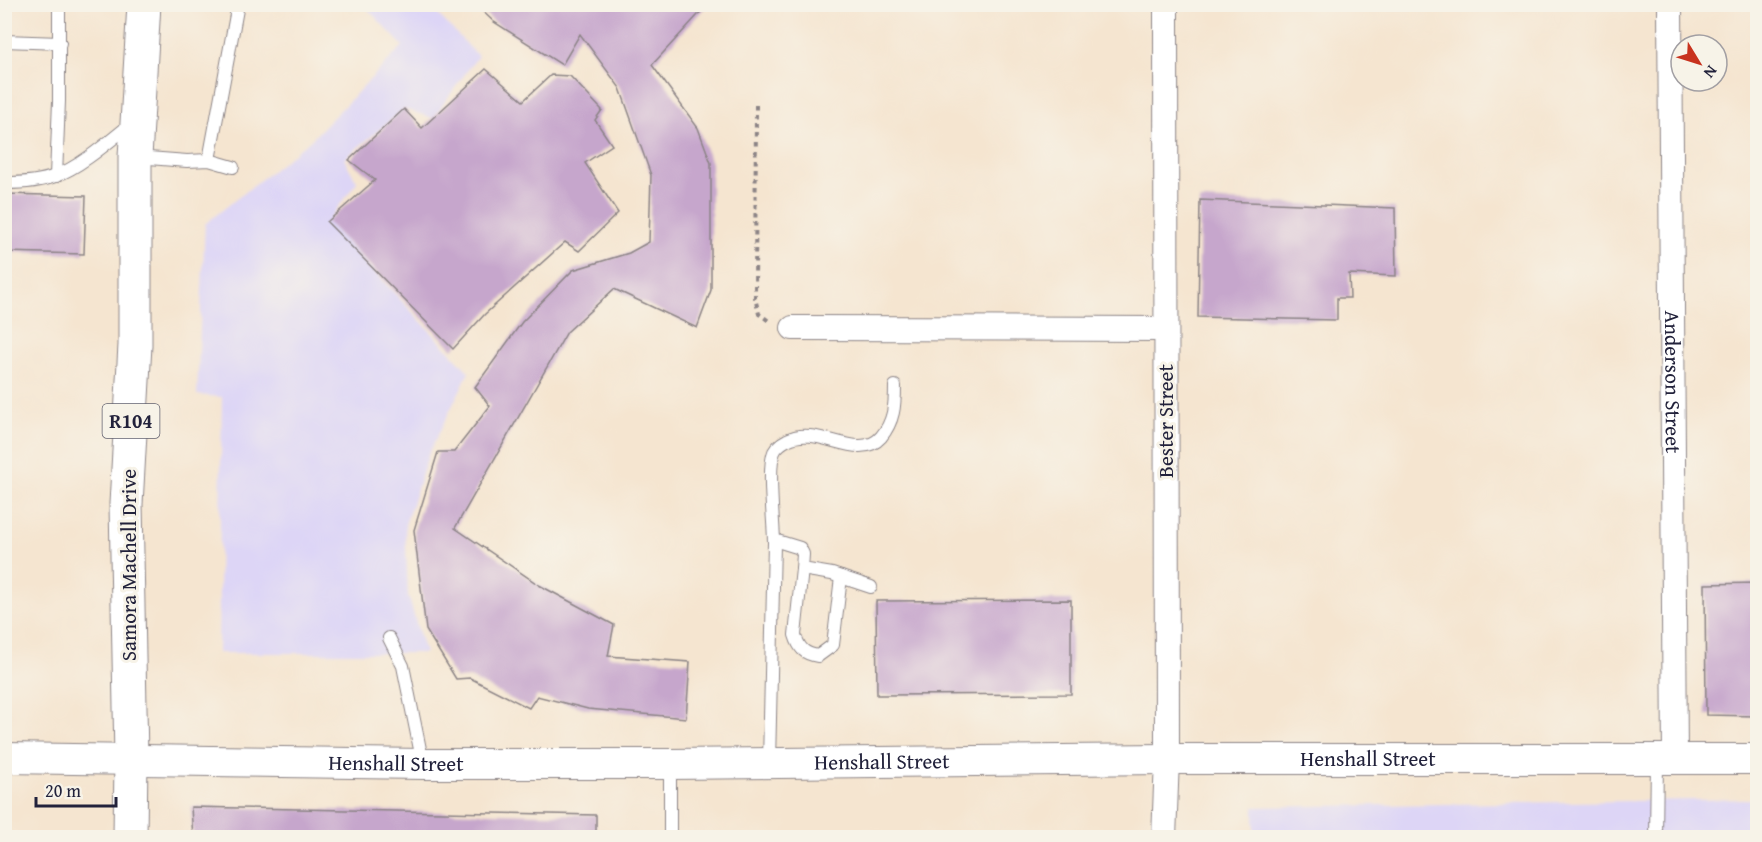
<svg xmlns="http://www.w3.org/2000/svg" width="1762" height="842" font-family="'Gentium Book Plus',serif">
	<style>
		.built { fill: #ddd5f6 }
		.building { fill: #c6a6cc }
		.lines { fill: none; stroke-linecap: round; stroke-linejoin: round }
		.service-casing { stroke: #8c8486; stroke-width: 14 }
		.minor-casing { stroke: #8c8486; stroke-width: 26 }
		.tertiary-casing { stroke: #8c8486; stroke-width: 32 }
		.primary-casing { stroke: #8c8486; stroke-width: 35 }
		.path { stroke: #8c8486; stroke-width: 4; stroke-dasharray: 4.5 4.5; stroke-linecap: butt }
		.service { stroke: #fff; stroke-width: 12 }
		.minor { stroke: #fff; stroke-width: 24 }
		.tertiary { stroke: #fff; stroke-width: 30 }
		.primary { stroke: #fff; stroke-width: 33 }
		.labels { text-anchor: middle; stroke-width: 6; stroke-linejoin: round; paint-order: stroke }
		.shield { fill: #f7f3e8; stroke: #62616f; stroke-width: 1.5 }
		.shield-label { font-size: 20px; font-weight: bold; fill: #22223b }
		.street-label { font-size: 21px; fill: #22223b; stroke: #f7f3e8 }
	</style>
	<rect width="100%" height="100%" fill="#f7f3e8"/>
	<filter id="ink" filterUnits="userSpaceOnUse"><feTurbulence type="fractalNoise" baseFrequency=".0167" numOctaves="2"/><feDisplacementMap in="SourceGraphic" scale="12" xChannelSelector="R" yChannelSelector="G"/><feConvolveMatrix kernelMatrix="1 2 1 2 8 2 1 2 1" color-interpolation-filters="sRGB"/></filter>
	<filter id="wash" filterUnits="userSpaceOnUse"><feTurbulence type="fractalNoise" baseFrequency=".008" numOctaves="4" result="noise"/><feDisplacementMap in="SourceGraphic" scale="24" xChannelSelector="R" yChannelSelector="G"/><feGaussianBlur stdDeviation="1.35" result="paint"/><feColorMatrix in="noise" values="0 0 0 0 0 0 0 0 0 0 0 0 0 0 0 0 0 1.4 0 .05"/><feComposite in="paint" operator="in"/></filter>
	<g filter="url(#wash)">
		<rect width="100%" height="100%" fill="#f5e5d0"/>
		<!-- built -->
		<g class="built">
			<polygon points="364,5 429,5 478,56 433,118 404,109 344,159 357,182 327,222 469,372 429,453 405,525 408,595 425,653 218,653 222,397 197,395 205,224 312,139 403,46"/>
			<polygon points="1757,799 1757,837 1254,838 1254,807"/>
		</g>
		<g id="blocks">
			<!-- building -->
			<g class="building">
				<polygon points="475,4 708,4 652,65 698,128 711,163 711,290 697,328 614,289 567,332 455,528 539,585 614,625 608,656 690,662 686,718 588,709 537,696 529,708 470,678 456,679 426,630 414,530 438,452 454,452 490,406 475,387 522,322 573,270 629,253 649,242 651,175 620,88 580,34 562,65 494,22"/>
				<polygon points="486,69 523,101 551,75 570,76 602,110 595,120 612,145 585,163 618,213 579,251 565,242 485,314 453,349 327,222 375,180 349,160 404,109 422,128"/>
				<polygon points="4,194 86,196 84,254 4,252"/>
				<polygon points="1200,200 1395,208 1396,276 1349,274 1350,298 1337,298 1337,320 1198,317"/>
				<polygon points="1758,583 1758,716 1706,715 1705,584"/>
				<polygon points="1071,600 1071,694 877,695 876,601"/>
				<polygon points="191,807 596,815 596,838 193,838"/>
			</g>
		</g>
	</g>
	<g filter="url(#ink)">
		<use href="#blocks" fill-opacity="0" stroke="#8c8486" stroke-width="1.5"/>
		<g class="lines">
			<defs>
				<g id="service">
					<polyline points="4,41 60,43"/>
					<polyline points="136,157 187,161 209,160 233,167"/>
					<polyline points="209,160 238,4"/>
					<polyline points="56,176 59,101 59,4"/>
					<path d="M4,183C20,183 40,182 55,176C79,168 111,140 131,124"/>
					<polyline points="774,540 800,548 803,554 802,569 832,574 871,587"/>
					<path d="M802,569L795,635C799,648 804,654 818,656L833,645L841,577"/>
					<polyline points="389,638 403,666 423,764"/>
					<path d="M769,762C771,689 773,616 774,543C774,522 767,468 774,452C777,446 781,443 787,440C817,423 858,463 881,437C894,421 895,406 895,386"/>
					<polyline points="670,838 670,764"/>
					<polyline points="1656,838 1657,760"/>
				</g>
				<g id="minor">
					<path id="s1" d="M1670,4L1675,760"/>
					<polyline points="793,328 1166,329"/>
					<polyline points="1164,838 1167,759 1166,4"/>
				</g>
				<g id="tertiary">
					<path id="s2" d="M4,758L423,764H670L1167,759H1758"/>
				</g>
				<polyline id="primary" points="130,838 131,758 126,504 135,345 135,157 144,4"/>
			</defs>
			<!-- service casing -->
			<use href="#service" class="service-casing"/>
			<!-- minor casing -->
			<use href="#minor" class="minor-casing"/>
			<!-- tertiary casing -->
			<use href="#tertiary" class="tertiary-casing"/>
			<!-- primary casing -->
			<use href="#primary" class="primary-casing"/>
			<!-- path -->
			<polyline class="path" points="756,105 755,298 759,314 769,321"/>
			<!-- service -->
			<use href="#service" class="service"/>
			<!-- minor -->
			<use href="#minor" class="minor"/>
			<!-- tertiary -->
			<use href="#tertiary" class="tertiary"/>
			<!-- primary -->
			<use href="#primary" class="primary"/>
		</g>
	</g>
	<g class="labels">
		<!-- shield labels -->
		<rect class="shield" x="102.5" y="404" width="57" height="34" rx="4.5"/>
		<g class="shield-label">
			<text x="131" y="428">R104</text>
		</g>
		<!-- street labels -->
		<g class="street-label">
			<text dy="7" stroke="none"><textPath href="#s1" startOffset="378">Anderson Street</textPath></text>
			<text transform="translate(1166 421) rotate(-90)" y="7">Bester Street</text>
			<text transform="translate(129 565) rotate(-90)" y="7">Samora Machell Drive</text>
			<text dy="7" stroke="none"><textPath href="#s2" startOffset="1364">Henshall Street</textPath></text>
			<text dy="7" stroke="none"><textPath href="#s2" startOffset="878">Henshall Street</textPath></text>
			<text dy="7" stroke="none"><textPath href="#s2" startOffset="392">Henshall Street</textPath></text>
		</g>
	</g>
	<!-- margin -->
	<rect width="1762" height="842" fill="none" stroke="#f7f3e8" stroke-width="24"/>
	<!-- north arrow -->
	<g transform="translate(1699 63) rotate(128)"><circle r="28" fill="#f7f3e8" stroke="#a29fa3" stroke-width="1.5"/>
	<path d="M0-4.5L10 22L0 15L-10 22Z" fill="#c8321e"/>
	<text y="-9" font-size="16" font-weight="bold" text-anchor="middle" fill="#22223b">N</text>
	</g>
	<!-- scale -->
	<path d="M36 797v9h80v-9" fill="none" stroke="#22223b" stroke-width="3"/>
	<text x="45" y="797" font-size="18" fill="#22223b" stroke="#f7f3e8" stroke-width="4.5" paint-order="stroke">20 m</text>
</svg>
